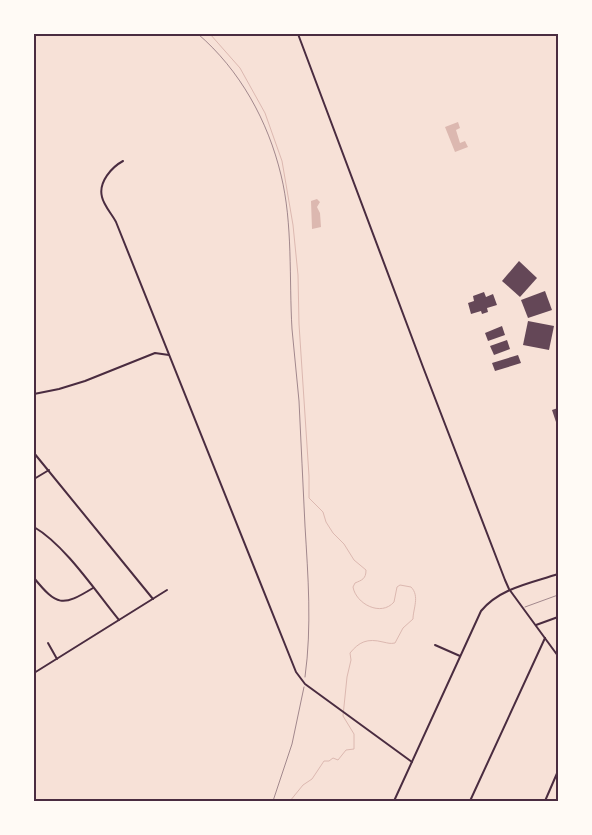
<svg xmlns="http://www.w3.org/2000/svg" width="592" height="835" font-family="'DejaVu Sans',sans-serif">
	<style>
		.water { fill: #dcb8b0 }
		.lines { fill: none; stroke-linecap: round; stroke-linejoin: round }
		.stream { stroke: #dcb8b0; stroke-width: 1 }
		.building { fill: #644757 }
		.path { stroke: #4a2c40; stroke-width: 0.5 }
		.service { stroke: #4a2c40; stroke-width: 0.5 }
		.minor { stroke: #4a2c40; stroke-width: 2 }
		.tertiary { stroke: #4a2c40; stroke-width: 2 }
		.neatline { fill: none; stroke: #4a2c40; stroke-width: 2 }
	</style>
	<rect width="100%" height="100%" fill="#f7e1d7"/>
	<!-- water -->
	<g class="water">
		<polygon points="458,122 460,128 456,130 460,143 465,141 468,147 455,152 445,127"/>
		<polygon points="317,199 320,202 317,207 320,213 321,227 312,229 311,201"/>
	</g>
	<g class="lines">
		<!-- stream -->
		<path class="stream" d="M210,34L240,68L265,113L282,161L293,225L298,275L299,324L309,476V498L323,512L326,522L333,533L344,544L354,560L366,570C366,579 362,580 355,583L353,587C356,604 381,617 394,602L397,587L400,585L411,587C420,596 413,609 413,619L403,628L395,643C390,644 388,643 383,642C367,638 359,642 350,653L351,660L347,677L343,716L354,734V749L346,750L338,760L333,758L329,761H324L312,779L303,785L290,801"/>
	</g>
	<!-- building -->
	<g class="building">
		<polygon points="519,261 537,278 520,297 502,281"/>
		<polygon points="545,291 552,310 528,318 521,300"/>
		<polygon points="484,292 486,297 493,294 497,305 487,308 488,312 482,314 481,311 471,314 468,303 474,301 473,296"/>
		<polygon points="528,321 554,326 549,350 523,345"/>
		<polygon points="502,326 505,335 488,341 485,333"/>
		<polygon points="507,340 510,349 494,355 490,346"/>
		<polygon points="518,355 521,363 495,371 492,363"/>
		<polygon points="558,408 558,428 552,410"/>
	</g>
	<g class="lines">
		<!-- path -->
		<g class="path">
			<path d="M198,34C240,70 268,121 281,175C293,224 289,279 292,329C294,353 297,377 299,401C301,443 303,484 305,526C308,576 312,626 305,677"/>
			<polyline points="273,801 292,744 304,687"/>
		</g>
		<!-- service -->
		<polyline class="service" points="525,607 558,595"/>
		<!-- minor -->
		<g class="minor">
			<path d="M123,161C112,167 98,182 102,197C104,206 112,214 116,222L296,672L305,684L412,762"/>
			<polyline points="34,394 59,389 85,381 155,353 169,355"/>
			<polyline points="34,453 153,599"/>
			<polyline points="34,479 49,470"/>
			<path d="M34,527C65,545 96,592 119,620"/>
			<path d="M34,578C57,606 62,607 93,588"/>
			<polyline points="536,625 558,617"/>
			<polyline points="48,643 57,659"/>
			<polyline points="435,645 460,656"/>
			<polyline points="34,673 167,590"/>
			<path d="M394,801L481,611C500,588 531,583 558,574"/>
			<polyline points="470,801 545,638"/>
			<polyline points="545,801 558,771"/>
		</g>
		<!-- tertiary -->
		<polyline class="tertiary" points="298,34 423,367 505,580 509,589 558,656"/>
	</g>
	<!-- border -->
	<rect width="592" height="835" fill="none" stroke="#fffaf5" stroke-width="70"/>
	<rect x="35" y="35" width="522" height="765" class="neatline"/>
</svg>
